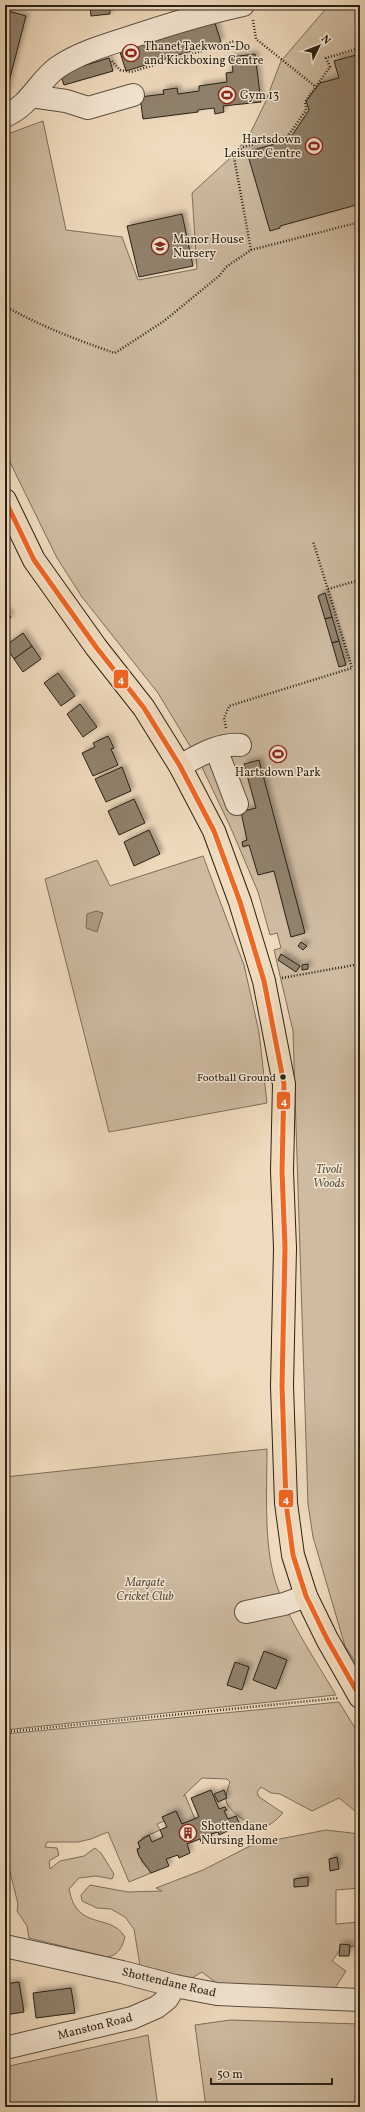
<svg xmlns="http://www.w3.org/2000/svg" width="365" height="2112" font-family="Vollkorn,serif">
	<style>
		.green { fill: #cebba1; stroke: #7c6e5c; fill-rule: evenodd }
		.water { fill: #ac9c85; stroke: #786b59 }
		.building { fill: #90826d; stroke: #292116; filter: url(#shadow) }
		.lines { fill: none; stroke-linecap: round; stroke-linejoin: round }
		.minor-casing { stroke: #5b5040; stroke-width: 24 }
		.major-casing { stroke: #292116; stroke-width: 24 }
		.path { stroke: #292116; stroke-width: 2.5; stroke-dasharray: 1 2; stroke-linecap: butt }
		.minor { stroke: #f5e8d5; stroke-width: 22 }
		.major { stroke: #f0dbbe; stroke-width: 22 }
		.bus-1-casing { stroke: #f5e8d5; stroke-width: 8 }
		.bus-1 { stroke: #f26522; stroke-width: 5 }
		.bus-dot { fill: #292116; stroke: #f5e8d5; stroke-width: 1.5 }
		.labels { text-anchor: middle; stroke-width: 3; stroke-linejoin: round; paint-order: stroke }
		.bus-label { font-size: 11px; fill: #292116; stroke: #f5e8d5; text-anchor: end }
		.poi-label { font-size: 12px; fill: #292116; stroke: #f5e8d5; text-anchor: start }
		.park-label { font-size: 12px; font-style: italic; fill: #5b4f40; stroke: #f5e8d5 }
		.street-label { font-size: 12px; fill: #292116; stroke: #f5e8d5 }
		.line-badge { stroke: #f5e8d5; stroke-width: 1.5 }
		.badge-label { font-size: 11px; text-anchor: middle; font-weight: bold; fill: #fff }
	</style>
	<defs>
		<filter id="shadow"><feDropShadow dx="3.5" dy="-3.5" stdDeviation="2" flood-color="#0004"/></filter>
	</defs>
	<rect width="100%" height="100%" fill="#f0dbbe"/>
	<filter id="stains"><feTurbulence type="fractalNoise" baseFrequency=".005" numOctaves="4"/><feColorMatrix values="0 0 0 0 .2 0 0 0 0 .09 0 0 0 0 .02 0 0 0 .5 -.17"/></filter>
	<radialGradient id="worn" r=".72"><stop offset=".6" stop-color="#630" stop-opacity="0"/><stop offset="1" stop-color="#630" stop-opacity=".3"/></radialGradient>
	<!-- green -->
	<g class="green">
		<polygon points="329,5 360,5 360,1669 345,1646 313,1537 308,1504 293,1031 274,950 281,948 277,933 270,935 258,892 230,826 199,761 158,693 82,597 57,558 5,452 5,135 43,121 66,230 122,237 138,280 197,269 192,193 229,159 249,136 265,103 281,61"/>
		<polygon points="203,856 244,965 259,1032 267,1103 109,1132 45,879 97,860 110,886"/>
		<path d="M267,1449C267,1486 264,1538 273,1573C283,1613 315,1659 336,1695L5,1730V1477Z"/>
		<path d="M339,1702L360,1736V1815L339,1798L312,1811L280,1794L271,1793L261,1787L257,1792L259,1797L283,1813C278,1818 272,1825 265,1826C252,1827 233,1815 227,1804C224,1797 228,1788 230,1782L227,1779L202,1778L183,1796L185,1795L195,1819L182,1824L176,1811L163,1817L164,1821L157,1824L160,1830L142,1838V1840L138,1842L140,1848L137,1850L142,1862L146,1867L148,1866L151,1873L129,1882L108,1832L91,1839L78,1842H47L45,1847L57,1848L59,1855L49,1861L50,1869L60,1861L84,1856L95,1848L101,1853L114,1874L112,1879L96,1876L79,1878L69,1889C77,1932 110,1912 125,1937C122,1947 119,1955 107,1957L29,1938L27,1926L17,1911L18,1904L5,1852V1734Z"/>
		<path d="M326,1830L360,1834V1888L336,1890V1924L360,1922V1944L340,1950L332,1961L346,1971L333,1991L219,1985L202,1972L190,1979L140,1966L134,1929L125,1917L111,1909L97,1908L82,1901L81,1895L90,1885L128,1892L162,1891L156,1888L203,1870L254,1844ZM308,1877V1885L295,1887L294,1879Z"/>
		<polygon points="230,2020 360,2024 360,2107 206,2107 195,2025"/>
		<polygon points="148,2035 158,2107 5,2107 5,2067"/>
	</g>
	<!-- water -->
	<polygon class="water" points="96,911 103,913 97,932 86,928 87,914"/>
	<!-- building -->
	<g class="building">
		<polygon points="90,5 110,5 110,14 91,16"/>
		<polygon points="5,10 26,16 5,97"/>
		<polygon points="214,20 221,42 126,71 119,49"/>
		<polygon points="255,54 261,102 223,106 224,112 215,114 214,108 198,110 198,112 143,119 140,97 164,94 163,90 177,88 178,94 199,91 199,86 227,82 226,73 233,72 231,57"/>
		<polygon points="360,54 360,162 358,162 360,170 360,204 280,226 280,228 270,231 247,152 289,140 309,110 306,101 320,83 339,78 334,61"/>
		<polygon points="109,58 113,71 64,85 60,73"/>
		<polygon points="182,214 193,266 139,277 127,226"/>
		<polygon points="325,593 332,617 325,619 318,596"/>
		<polygon points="5,609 11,617 5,621"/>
		<polygon points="332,617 339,641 332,643 325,619"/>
		<polygon points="23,633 32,646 14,659 5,646"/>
		<polygon points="339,641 346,665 339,667 332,643"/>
		<polygon points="32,646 41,659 23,672 14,659"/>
		<polygon points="58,673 75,696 61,706 44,683"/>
		<polygon points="80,704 97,727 83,737 67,714"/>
		<polygon points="108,736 114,748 111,749 118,765 93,776 82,753 95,747 93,743"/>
		<polygon points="259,760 305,933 291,937 274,871 258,875 249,845 243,847 242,842 247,840 241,812 256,808 244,764"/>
		<polygon points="122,767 131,791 106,802 95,779"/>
		<polygon points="134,799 145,823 119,835 108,811"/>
		<polygon points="149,830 160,854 134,866 124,842"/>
		<polygon points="301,942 307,946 303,950 298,946"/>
		<polygon points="281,954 300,966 296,972 278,960"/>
		<polygon points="308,964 308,969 302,970 302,965"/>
		<polygon points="264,1651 287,1660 276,1689 253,1680"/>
		<polygon points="235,1662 249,1667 242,1690 227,1685"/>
		<polygon points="211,1790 219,1809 225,1807 227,1810 224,1811 228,1819 236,1816 240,1825 219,1835 218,1832 211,1834 212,1838 201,1842 200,1839 187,1844 190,1853 179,1858 178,1855 166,1859 169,1866 151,1873 139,1856 137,1849 140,1848 138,1842 149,1835 152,1842 163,1837 160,1830 167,1827 162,1817 176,1811 182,1824 199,1817 191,1798"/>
		<polygon points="224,1790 227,1798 218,1802 214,1794"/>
		<polygon points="337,1857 339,1869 330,1871 329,1859"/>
		<polygon points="308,1877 308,1886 294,1887 294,1879"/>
		<polygon points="340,1944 350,1945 349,1956 339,1956"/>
		<polygon points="19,1982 24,2012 5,2015 5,1984"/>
		<polygon points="71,1988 75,2013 36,2018 33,1993"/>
	</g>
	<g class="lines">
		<defs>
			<g id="minor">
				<polyline points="31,96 66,101 88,108 133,95"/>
				<path d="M5,116C31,105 38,81 58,67C80,52 109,44 134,36C170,24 206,13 243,5"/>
				<polyline points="216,749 237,804"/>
				<path d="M180,766C198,756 219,743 240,745"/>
				<polyline points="246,1612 284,1604 306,1596"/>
				<polyline points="5,1946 122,1972 175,1986 217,1994 360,2000"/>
				<polyline points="5,2048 132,2018 157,2007 167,1999 175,1986"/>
			</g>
			<polyline id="major" points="5,500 34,560 96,647 144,708 180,766 214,831 240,902 264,981 284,1084 282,1171 285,1248 282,1386 286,1503 293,1555 306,1596 327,1639 360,1697"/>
		</defs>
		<!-- minor casing -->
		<use href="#minor" class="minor-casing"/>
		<!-- major casing -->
		<use href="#major" class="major-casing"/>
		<!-- path -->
		<g class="path">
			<polyline points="253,20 256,39 316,87"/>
			<polyline points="112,61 120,70 131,72 235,41"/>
			<polyline points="251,250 234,157 243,147 288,136 306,110 305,102 330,67 326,58 360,48"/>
			<path d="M5,306C40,326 77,340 115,353L164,321L219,276L226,267L251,250L360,222"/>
			<polyline points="328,589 360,580"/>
			<polyline points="226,728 224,718 229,706 352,668 313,541"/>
			<polyline points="282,978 360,964"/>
			<polyline points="5,1732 339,1698"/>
		</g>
		<!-- minor -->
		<use href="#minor" class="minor"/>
		<!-- major -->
		<use href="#major" class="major"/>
		<defs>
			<polyline id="bus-1" points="5,500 34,560 96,647 144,708 180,766 214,831 240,902 264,981 284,1084 282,1171 285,1248 282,1386 286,1503 293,1555 306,1596 327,1639 360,1697"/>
		</defs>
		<!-- bus-1 casing -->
		<use href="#bus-1" class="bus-1-casing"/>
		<!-- bus-1 -->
		<use href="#bus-1" class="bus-1"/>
	</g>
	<!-- icons -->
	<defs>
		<symbol id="stadium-ring" viewBox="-11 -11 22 22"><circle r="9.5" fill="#f5e8d5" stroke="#8f2418" stroke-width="1.5"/><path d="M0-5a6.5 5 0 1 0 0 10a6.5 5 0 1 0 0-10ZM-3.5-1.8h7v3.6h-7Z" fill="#8f2418"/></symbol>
		<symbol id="school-ring" viewBox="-11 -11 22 22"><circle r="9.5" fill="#f5e8d5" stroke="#8f2418" stroke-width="1.5"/><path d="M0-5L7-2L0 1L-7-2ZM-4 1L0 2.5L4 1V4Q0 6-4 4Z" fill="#8f2418"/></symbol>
		<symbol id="building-ring" viewBox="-11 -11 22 22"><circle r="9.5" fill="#f5e8d5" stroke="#8f2418" stroke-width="1.5"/><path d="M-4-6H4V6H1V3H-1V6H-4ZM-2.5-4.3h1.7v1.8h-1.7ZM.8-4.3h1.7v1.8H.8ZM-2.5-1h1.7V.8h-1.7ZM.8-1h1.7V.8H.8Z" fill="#8f2418"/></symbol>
	</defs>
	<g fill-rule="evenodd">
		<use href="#stadium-ring" x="121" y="43" width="20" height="20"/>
		<use href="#stadium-ring" x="217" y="85" width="20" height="20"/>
		<use href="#stadium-ring" x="304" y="136" width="20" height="20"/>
		<use href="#school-ring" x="150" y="236" width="20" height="20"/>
		<use href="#stadium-ring" x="268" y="744" width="20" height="20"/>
		<use href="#building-ring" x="178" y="1823" width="20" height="20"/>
	</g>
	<!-- markers -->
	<circle class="bus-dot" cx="283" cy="1077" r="3.5"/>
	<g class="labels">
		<!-- bus labels -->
		<g class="bus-label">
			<text x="276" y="1081">Football Ground</text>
		</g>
		<!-- poi labels -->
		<g class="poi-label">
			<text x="144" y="50">Thanet Taekwon-Do<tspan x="144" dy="14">and Kickboxing Centre</tspan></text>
			<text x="240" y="99">Gym 13</text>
			<text x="301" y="143" text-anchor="end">Hartsdown<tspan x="301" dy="14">Leisure Centre</tspan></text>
			<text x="173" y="243">Manor House<tspan x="173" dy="14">Nursery</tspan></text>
			<text x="278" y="776" text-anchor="middle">Hartsdown Park</text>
			<text x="201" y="1830">Shottendane<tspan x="201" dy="14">Nursing Home</tspan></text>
		</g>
		<!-- park labels -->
		<g class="park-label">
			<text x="329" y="1173">Tivoli<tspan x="329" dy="14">Woods</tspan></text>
			<text x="145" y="1586">Margate<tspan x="145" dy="14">Cricket Club</tspan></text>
		</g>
		<!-- street labels -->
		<g class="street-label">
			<text transform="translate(169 1982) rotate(13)" y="4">Shottendane Road</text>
			<text transform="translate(95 2026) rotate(-14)" y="4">Manston Road</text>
		</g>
	</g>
	<g class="line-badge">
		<rect x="113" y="669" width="16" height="20" rx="4" fill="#f26522"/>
		<rect x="276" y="1091" width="15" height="19" rx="4" fill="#f26522"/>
		<rect x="278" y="1489" width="16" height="19" rx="4" fill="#f26522"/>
	</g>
	<g class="badge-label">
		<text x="121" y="683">4</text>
		<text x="284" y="1105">4</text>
		<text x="286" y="1503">4</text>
	</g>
	<!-- margin -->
	<rect width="365" height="2112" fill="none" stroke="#f0dbbe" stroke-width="20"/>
	<rect x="6" y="6" width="353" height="2100" fill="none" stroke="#292116" stroke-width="2"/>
	<rect x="10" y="10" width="345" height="2092" fill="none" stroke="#292116"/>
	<!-- north arrow -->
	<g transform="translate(319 46) rotate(47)" stroke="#f5e8d5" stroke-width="3" paint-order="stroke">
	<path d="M0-3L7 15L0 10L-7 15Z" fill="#292116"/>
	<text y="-6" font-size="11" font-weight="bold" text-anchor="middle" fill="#292116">N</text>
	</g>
	<!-- scale -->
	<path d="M211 2078v6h121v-6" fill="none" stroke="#292116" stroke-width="2"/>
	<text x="217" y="2078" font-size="12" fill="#292116" stroke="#f5e8d5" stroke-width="3" paint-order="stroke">50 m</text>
	<rect width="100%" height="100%" filter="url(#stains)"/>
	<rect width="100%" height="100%" fill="url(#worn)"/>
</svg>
